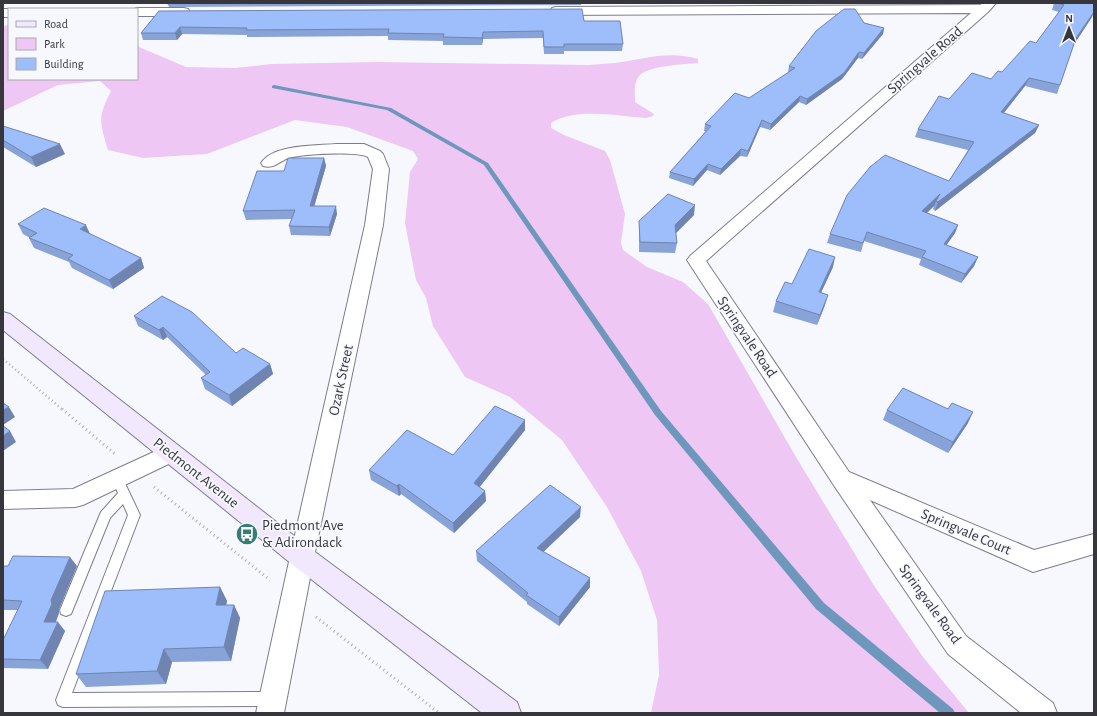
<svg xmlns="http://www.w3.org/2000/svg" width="1097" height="716" font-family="'Alegreya Sans',sans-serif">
  <rect width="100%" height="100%" fill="#f7f8fe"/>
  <path fill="#eec7f5" d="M9,24V79H137V43L139,47L186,67L235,68L271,64L377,62L588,65C597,64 606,64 615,63C643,59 670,50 698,59V63C686,64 648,66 640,75C633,83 635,92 635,102L654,114L653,116L646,118C618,116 575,107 551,123V128L564,135L605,151L610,160L625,214L621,243L623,250L647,267L683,282L708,304L796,457L873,584L923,657L969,713H651L659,675L657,620L641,571L607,507L562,440L510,397L465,377L433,326L426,298L416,280L405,223L410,172L418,159L413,151L347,127L295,120L207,154L143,158L108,150C100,122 97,118 111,91L100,81L58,85L3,111V27Z"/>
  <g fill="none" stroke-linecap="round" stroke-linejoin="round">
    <path fill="#6e97bc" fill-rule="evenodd" d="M274,85L391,108L488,163L661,411L824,603L953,709L955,713H940L816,609L655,415L484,165L387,110L272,88V86Z"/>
    <g stroke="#7d7e8c" stroke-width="2">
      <path id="service" d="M117,473L121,475L140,515L72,693L273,692L278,694L280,699L278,704L273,706L63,707L58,705L56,700L128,515L123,504L110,518L71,614L66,616L61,614L60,610L101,512L118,493L111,478L113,475Z"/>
    </g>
    <g stroke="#7d7e8c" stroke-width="2">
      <g id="minor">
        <path d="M983,3H996L988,12L706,261L849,472L1034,550L1094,534V554L1033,572L870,500L966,636L1053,703L1057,713H1021L948,654L833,484L687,260L690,256L971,13L556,15L552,14L550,11L552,8L556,7L980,5Z"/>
        <path d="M137,8H184L188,9L190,12L188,15L184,16H137V9H134Z"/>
        <rect x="3" y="9" width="6" height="8"/>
        <path d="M336,144H364L380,151L383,154L389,169L383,225L314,557L284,713H256L290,557L365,225L373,169L368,157C356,151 303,154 289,158C279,161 275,169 263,166L261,163C274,144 315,146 336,144Z"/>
        <path d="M171,444L179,447L182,453L179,459L83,505L75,507L3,509V491L73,489Z"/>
      </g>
    </g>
    <g stroke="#7d7e8c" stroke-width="2">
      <path id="secondary" d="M3,312L10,314L311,549L517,702L521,713H482L293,565L3,330Z"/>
    </g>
    <path stroke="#adadb3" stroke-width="2.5" stroke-dasharray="1 3" stroke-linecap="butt" d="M3,359L63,410"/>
    <g stroke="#adadb3" stroke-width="3" stroke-dasharray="1 3.5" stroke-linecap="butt">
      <path d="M62,409L115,454"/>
      <path d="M154,487L270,580"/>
      <path d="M316,617L439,713"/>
    </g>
    <use href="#service" fill="#fff" fill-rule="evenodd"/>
    <use href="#minor" fill="#fff" fill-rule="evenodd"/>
    <use href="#secondary" fill="#f1e8fe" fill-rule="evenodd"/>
  </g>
  <g fill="#88a3d8">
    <path d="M167,3H581V5L169,7Z"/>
    <path d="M1054,3H1094L1092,17L1074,44L1060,85L1057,94L1025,86L1004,113L1039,125L1035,133L935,211L933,209L934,206L927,213L958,225L955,233L946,245L978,257L974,266L961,283L919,265L921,259L864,241L861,252L827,243L830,234L949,181L968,150L915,137L918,129L949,99L991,79L1002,72L1036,43L1059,12L1052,10Z"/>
    <path d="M159,11L584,21L623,44L622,51H564V54H544L543,38L483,39L482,45H443V41L388,40V36L247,37V35L182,34L177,40H143L141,33Z"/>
    <path d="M864,23L884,28L883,34L862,59L858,58L842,79L806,105L799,102L770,130L760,127L747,157L740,156L720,175L707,170L693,186L669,178L670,172L706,131H704L705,124L749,98L788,73V72L789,66Z"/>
    <path d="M3,126L65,154L36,167L3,147Z"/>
    <path d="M324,158L326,166L314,206L337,214L330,236L291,235L289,226L292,219L246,220L243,211L284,171Z"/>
    <path d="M694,215L676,233L677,243L675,253L639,252V221Z"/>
    <path d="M18,224L90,234L141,258L144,268L113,289L72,268L69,262L34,248L29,238H30L23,234Z"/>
    <path d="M833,267L821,293L825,305L817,325L773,312L776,301L792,284Z"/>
    <path d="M134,316L236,353L270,364L273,374L232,406L205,389L201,378L206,375L167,337L163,340L138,326Z"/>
    <path d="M948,409L968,423L948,453L883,420L887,410Z"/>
    <path d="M525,420V430L479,487L485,491L486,501L454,533L401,494L399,496L371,480L369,470L453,455Z"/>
    <path d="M580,517L543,552L590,578V587L559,626L527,604V602L477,561L476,551Z"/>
    <path d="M3,566H77L59,609V613L56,622L65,631L48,669L3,668V640L18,610H3Z"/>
    <path d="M220,587L227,601L226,605H234L240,618L231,661L172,662L166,684L86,687L76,674Z"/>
  </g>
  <g fill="#6f84b0">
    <path d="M1094,12L1092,17L1073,46L1076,38Z"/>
    <path d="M180,27L182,34L177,40L175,33Z"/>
    <path d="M884,28L883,34L862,59L864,53Z"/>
    <path d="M483,32V39L482,45V38Z"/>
    <path d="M859,52L858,58L842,79L806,105L807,99Z"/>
    <path d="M1029,78L1025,86L998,120L1001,112Z"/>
    <path d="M800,96L799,102L770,130L771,124Z"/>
    <path d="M762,120L760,127L747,157L748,151Z"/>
    <path d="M1039,125L1035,133L935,211L938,202Z"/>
    <path d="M60,144L65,154L36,167L31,157Z"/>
    <path d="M741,149L740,156L720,175L721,169Z"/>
    <path d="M324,158L326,166L312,214L310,206Z"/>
    <path d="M708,164L707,170L693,186L694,179Z"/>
    <path d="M940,194L936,201L934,206L919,220L922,211Z"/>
    <path d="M695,205L694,215L674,235L675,225Z"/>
    <path d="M336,206L337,214L330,236L329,227Z"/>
    <path d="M86,225L90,234L80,229Z"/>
    <path d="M958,225L955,233L941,253L944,244Z"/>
    <path d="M835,257L833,267L816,303L819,292Z"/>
    <path d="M978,257L974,266L961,283L965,274Z"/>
    <path d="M141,258L144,268L113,289L109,280Z"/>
    <path d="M828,295L825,305L817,325L820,315Z"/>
    <path d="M163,327L167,337L163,340L159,330Z"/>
    <path d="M270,364L273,374L232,406L229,395Z"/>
    <path d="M9,407L15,417L3,425V410Z"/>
    <path d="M973,412L968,423L948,453L953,442Z"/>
    <path d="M525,420V430L475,493L474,483Z"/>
    <path d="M10,431L16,442L3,451V436Z"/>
    <path d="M399,484L401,494L399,496L397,486Z"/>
    <path d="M485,491L486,501L454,533L453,523Z"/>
    <path d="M581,507L580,517L537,558V548Z"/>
    <path d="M70,557L77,566L59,609V613L52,631L44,622L51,600Z"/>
    <path d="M590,578V587L559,626V617Z"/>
    <path d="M220,587L227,601L223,619L216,605Z"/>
    <path d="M234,605L240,618L231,661L224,647Z"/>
    <path d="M58,622L65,631L48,669L40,660Z"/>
    <path d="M164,649L172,662L166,684L157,671Z"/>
  </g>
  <g fill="#9ebdfb" stroke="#6f84b0">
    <path d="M1058,3H1094V12L1076,38L1060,85L1029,78L1001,112L1039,125L938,202L936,201L940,194L922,211L958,225L944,244L978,257L965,274L922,257L926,251L867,232L863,243L830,234L847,195L870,167L885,155L949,181L974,142L918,129L939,96L949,99L972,73L991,79L998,71L1002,72L1030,41L1036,43L1064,5Z"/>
    <path d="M582,9L584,21H620L623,44H564V47H544L543,31L483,32L482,38L443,37L444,34L388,33L389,29L246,30L247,28L180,27L175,33H141L159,11Z"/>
    <path d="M844,9H855L864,23L884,28L864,53L859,52L844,73L807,99L800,96L771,124L762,120L748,151L741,149L721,169L708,164L694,179L670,172L711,126L705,124L735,93L749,98L795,68L789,66L816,31Z"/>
    <path d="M3,126L60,144L31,157L3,140Z"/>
    <path d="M288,158H324L310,206H336L329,227L289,226L295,210L243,211L257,171H284Z"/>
    <path d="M668,194L695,205L675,225L677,243L640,242L639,221Z"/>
    <path d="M44,208L86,225L80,229L141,258L109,280L68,259L73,255L29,238L37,233L18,224Z"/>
    <path d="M809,249L835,257L819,292L828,295L820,315L776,301L785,282L792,284Z"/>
    <path d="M162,296L192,312L236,353L243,348L270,364L229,395L201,378L210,372L163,327L159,330L134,316Z"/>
    <path d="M903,388L948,409L952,403L973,412L953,442L887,410Z"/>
    <path d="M3,403L9,407L3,410Z"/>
    <path d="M495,406L525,420L474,483L485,491L453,523L399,484L397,486L369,470L407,430L453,455Z"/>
    <path d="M3,426L10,431L3,436Z"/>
    <path d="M550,485L581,507L537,548L590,578L559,617L526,595L528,593L476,551Z"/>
    <path d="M13,556L70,557L51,600L52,604L44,622H58L40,660L3,659V640L22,601L3,600V566H8Z"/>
    <path d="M220,587L216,605H234L224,647L164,649L157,671L76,674L105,591Z"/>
  </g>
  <defs>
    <g id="bus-disc" transform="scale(1.15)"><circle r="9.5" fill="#367d77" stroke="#f7f8fe"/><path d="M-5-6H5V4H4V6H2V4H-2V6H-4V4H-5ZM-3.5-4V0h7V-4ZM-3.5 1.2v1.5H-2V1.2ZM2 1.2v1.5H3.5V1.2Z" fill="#fff"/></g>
  </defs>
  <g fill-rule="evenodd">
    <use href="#bus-disc" x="247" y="534"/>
  </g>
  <g text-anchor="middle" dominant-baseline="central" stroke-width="3.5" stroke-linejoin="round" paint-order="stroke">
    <g font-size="15" fill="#36363c" stroke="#f7f8fe">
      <text transform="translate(925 60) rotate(-41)">Springvale Road</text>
      <text transform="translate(747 337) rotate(56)">Springvale Road</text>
      <text transform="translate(341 380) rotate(-78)">Ozark Street</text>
      <text transform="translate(196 473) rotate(38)">Piedmont Avenue</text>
      <text transform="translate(966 532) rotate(23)">Springvale Court</text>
      <text transform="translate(930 604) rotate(54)">Springvale Road</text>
    </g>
    <g font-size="15" fill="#36363c" stroke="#f7f8fe" text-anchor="start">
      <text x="262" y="525">Piedmont Ave<tspan x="262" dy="17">&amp; Adirondack</tspan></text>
    </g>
  </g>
  <rect width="1097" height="716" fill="none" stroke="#36363c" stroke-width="8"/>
  <rect x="8" y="8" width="130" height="72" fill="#f7f8fe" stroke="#aaaab0"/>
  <rect x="16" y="21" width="20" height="6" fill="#f1e8fe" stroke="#aaaab0"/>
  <text x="44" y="28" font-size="12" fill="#36363c">Road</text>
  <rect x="16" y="38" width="20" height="12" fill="#eec7f5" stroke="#aaaab0"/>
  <text x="44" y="48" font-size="12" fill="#36363c">Park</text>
  <rect x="16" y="58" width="20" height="12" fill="#9ebdfb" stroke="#aaaab0"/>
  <text x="44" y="68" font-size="12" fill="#36363c">Building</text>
  <g transform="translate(1069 28)" stroke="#f7f8fe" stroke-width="3" paint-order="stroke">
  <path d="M0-3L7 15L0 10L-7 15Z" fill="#36363c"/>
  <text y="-6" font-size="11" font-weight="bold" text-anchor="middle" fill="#36363c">N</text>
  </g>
</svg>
